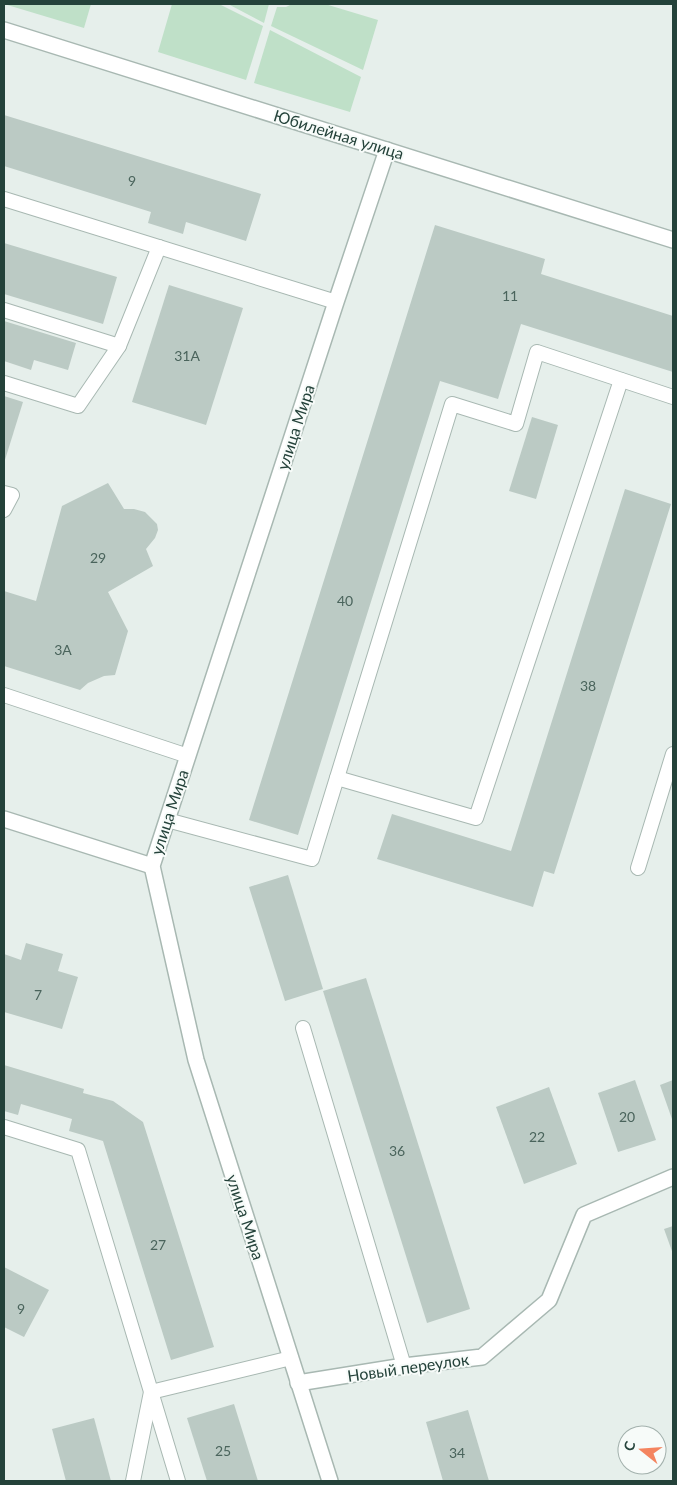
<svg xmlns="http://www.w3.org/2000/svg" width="677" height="1485" font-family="Lato,sans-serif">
  <rect width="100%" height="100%" fill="#e6efeb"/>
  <g fill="#bfe0c8">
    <path d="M4,4H91L84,28Z"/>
    <path d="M172,4H219L263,26L246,80L158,52Z"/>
    <path d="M228,4H269L264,23Z"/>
    <path d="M292,4H325L378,20L363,70L271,26L277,7H286Z"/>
    <path d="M270,30L361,77L350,112L254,83Z"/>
  </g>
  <g fill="#bbcac4">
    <path d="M4,115L261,194L246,241L186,222L183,234L148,223L151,212L4,166Z"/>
    <path d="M435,225L545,259L541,274L673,316V372L521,324L498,399L440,381L298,835L249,820Z"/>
    <path d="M4,243L117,277L103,324L4,294Z"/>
    <path d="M169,285L243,308L206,425L132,402Z"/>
    <path d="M4,321L76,343L68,370L34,360L31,370L4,361Z"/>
    <path d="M4,396L23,402L4,463Z"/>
    <path d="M532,417L558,425L536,499L509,491Z"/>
    <path d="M108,483L124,509H134L145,512L157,524L158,530L155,538L146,549L153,566L108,592L128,631L115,675L104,676L88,683L80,690L4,666V591L36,601L62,506Z"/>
    <path d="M625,489L671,504L554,874L544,871L533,907L377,859L392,814L511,851Z"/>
    <path d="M288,875L323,989L285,1001L249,887Z"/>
    <path d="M26,943L63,954L58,971L78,977L62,1029L4,1012V954L21,960Z"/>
    <path d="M366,978L470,1309L427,1323L323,991Z"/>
    <path d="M4,1065L84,1089L83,1093L113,1101L143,1122L214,1347L171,1360L103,1141L69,1131L72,1119L21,1104L18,1115L4,1111Z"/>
    <path d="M635,1080L656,1140L618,1152L598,1093Z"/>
    <path d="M673,1080V1122L660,1085Z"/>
    <path d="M549,1087L577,1164L524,1184L496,1107Z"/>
    <path d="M673,1226V1254L664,1229Z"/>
    <path d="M4,1267L49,1290L24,1337L4,1327Z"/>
    <path d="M234,1404L258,1481H207L187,1418Z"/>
    <path d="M468,1410L489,1481H443L426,1422Z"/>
    <path d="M94,1418L111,1481H66L52,1429Z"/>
  </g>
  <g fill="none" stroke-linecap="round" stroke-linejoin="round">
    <g stroke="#a8b8b2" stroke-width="16">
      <g id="service">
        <path d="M4,199L336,302"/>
        <path d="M4,310L119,346"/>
        <path d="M4,383L78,406L119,346L159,247"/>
        <path d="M4,493L12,495L4,510"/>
        <path d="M4,695L188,756"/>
        <path d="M337,778L476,818L621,380"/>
        <path d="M167,820L312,859L452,404L516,424L537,352L673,397"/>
        <path d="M638,868L673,754"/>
        <path d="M303,1028L404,1366"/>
        <path d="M4,1127L78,1150L178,1481"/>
        <path d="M133,1481L151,1392L291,1358"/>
      </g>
    </g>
    <g stroke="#a8b8b2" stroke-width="18">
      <g id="minor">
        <path d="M4,30L673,240"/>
        <path d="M4,819L152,866"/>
        <path d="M298,1383L404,1366L482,1357L549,1300L584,1215L673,1177"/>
        <path d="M330,1481L196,1060L152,866L336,302L387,150"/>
      </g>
    </g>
    <use href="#service" stroke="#fff" stroke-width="14"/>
    <use href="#minor" stroke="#fff" stroke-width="15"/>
  </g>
  <g text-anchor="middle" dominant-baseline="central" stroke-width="4" stroke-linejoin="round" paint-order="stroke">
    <g font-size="14" fill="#4a645c">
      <text x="132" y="180">9</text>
      <text x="510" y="295">11</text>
      <text x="187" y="355">31А</text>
      <text x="98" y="557">29</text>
      <text x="345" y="600">40</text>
      <text x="63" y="649">3А</text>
      <text x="588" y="685">38</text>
      <text x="38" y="994">7</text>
      <text x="627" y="1116">20</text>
      <text x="537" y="1136">22</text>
      <text x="397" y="1150">36</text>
      <text x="158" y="1244">27</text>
      <text x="21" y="1308">9</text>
      <text x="223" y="1450">25</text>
      <text x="457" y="1452">34</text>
    </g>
    <g font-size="16" fill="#24423a" stroke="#f7fbf9">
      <text transform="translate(339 134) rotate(17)">Юбилейная улица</text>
      <text transform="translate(295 427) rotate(-72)">улица Мира</text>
      <text transform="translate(169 812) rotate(-72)">улица Мира</text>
      <text transform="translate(246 1217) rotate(72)">улица Мира</text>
      <text transform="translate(408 1367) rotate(-8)">Новый переулок</text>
    </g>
  </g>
  <rect width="677" height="1485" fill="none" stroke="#24423a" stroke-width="10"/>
  <g transform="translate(642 1450) rotate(287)"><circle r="24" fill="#f7fbf9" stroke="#a3b1ad"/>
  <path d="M0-4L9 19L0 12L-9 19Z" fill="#f4845f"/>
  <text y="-8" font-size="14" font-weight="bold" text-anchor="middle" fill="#24423a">С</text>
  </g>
</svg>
